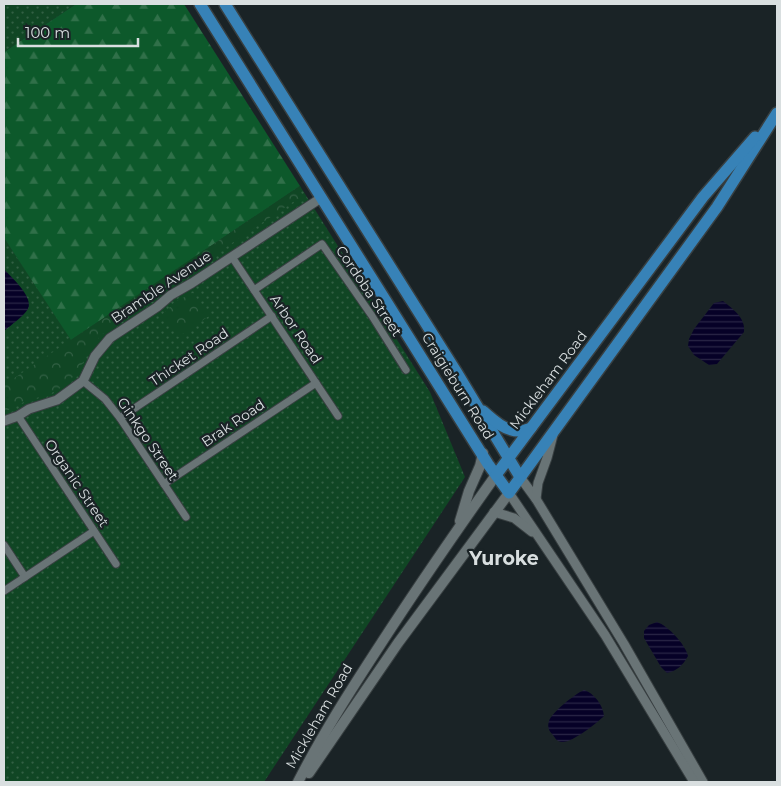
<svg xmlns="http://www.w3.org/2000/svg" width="781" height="786" font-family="Montserrat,sans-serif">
  <defs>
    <pattern id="grass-dots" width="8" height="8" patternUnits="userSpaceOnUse" patternTransform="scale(1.25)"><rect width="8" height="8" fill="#104624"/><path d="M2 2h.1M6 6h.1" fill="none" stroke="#326044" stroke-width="1.8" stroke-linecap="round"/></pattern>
    <pattern id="forest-firs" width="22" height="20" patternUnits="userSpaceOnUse" patternTransform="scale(1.25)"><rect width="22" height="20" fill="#0d592b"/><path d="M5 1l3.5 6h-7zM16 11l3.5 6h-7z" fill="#307049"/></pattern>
    <pattern id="park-crowns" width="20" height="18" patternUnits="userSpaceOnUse" patternTransform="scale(1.25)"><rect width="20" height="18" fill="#104624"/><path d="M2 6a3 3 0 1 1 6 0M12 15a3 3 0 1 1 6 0" fill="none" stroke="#326044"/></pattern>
    <pattern id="water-rules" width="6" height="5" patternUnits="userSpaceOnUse" patternTransform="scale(1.25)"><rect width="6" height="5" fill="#060127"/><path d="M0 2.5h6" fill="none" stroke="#2a2646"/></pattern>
  </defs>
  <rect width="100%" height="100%" fill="#1a2326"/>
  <g fill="url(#grass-dots)">
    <path d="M4,4H76L4,52Z"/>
    <path d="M300,186L430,392L465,477L264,782H4V238L72,339Z"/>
  </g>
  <path fill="url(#forest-firs)" d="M76,4H184L300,186L71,340L4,238V52Z"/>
  <g fill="url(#park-crowns)">
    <path d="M300,186L301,188L299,198L165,288L154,298L101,335L89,350L81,366L75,375L62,387L50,394L26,401L4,412V385Z"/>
    <path d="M193,293L209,316L178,337L163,314L176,301Z"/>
  </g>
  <g fill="url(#water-rules)">
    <path d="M4,269C11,277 34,297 28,309C22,318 12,324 4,331Z"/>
    <path d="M723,301C733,309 746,318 744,332L717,364L709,365L694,355L688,346L689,339L694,329L714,303Z"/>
    <path d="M657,622C668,626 685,644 688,656C683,665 677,671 667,673L661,667L644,638V631L649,625Z"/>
    <path d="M584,690C594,693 603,705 604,716C597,723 572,743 562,742C557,742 555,738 553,735C549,731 547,727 549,721C552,712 575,694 584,690Z"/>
  </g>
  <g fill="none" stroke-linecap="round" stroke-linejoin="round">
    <g stroke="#383f41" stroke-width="9">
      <g id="minor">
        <path d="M232,257L338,416"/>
        <path d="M254,290L322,244L372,316L406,370"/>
        <path d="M83,381L105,399L120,418L186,517"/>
        <path d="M18,416L116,564"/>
        <path d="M120,418L272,316"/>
        <path d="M164,484L316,383"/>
        <path d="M4,545L25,577"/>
        <path d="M4,591L94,531"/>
      </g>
    </g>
    <g stroke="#383f41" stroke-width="11">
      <g id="tertiary">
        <path d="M4,421L18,416L29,409L57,400L83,381L95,356L110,338L157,307L171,295L192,283L321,198"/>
        <path d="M520,477L536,499L624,644L703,782"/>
        <path d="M509,493L605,635L694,782"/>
        <path d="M536,499L538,483L547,458L553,435"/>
        <path d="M494,512L514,518L532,532"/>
      </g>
    </g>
    <g stroke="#383f41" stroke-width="12">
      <g id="secondary">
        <path d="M460,521L469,491L480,466L483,453"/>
        <path d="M309,773L398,643L509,493"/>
        <path d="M298,782C323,733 352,688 382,642C419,585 457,530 496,475"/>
      </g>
    </g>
    <g stroke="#383f41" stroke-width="14">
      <g id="primary">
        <path d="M200,4L488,464L509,493L717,207L777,113"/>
        <path d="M225,4L457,373L520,477"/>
        <path d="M483,411C493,420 505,431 519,431C523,432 527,429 531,428"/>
        <path d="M496,475L703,197L755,137"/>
      </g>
    </g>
    <use href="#minor" stroke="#697476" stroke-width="7"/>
    <use href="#tertiary" stroke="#697476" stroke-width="9"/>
    <use href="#secondary" stroke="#697476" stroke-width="10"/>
    <use href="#primary" stroke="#3782b7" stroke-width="11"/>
  </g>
  <g text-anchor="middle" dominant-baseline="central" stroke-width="4.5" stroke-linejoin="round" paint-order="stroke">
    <g font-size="14" fill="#d9dfe0" stroke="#1a2326">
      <text transform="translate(161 287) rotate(-34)">Bramble Avenue</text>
      <text transform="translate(369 291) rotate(56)">Cordoba Street</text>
      <text transform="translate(296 329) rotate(56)">Arbor Road</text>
      <text transform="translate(189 357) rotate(-34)">Thicket Road</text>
      <text transform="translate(548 380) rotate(-53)">Mickleham Road</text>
      <text transform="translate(458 386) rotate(58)">Craigieburn Road</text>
      <text transform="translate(233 423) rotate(-34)">Brak Road</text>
      <text transform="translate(148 439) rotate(56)">Ginkgo Street</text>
      <text transform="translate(77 483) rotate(56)">Organic Street</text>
      <text transform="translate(319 716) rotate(-60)">Mickleham Road</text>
    </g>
    <g font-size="19" font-weight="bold" fill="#d9dfe0" stroke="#1a2326">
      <text x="504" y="558">Yuroke</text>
    </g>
  </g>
  <rect width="781" height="786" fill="none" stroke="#d9dfe0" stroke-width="10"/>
  <path d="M18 38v8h120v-8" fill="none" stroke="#d9dfe0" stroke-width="2.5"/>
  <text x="25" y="38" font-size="15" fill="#d9dfe0" stroke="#1a2326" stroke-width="4" paint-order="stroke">100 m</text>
</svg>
